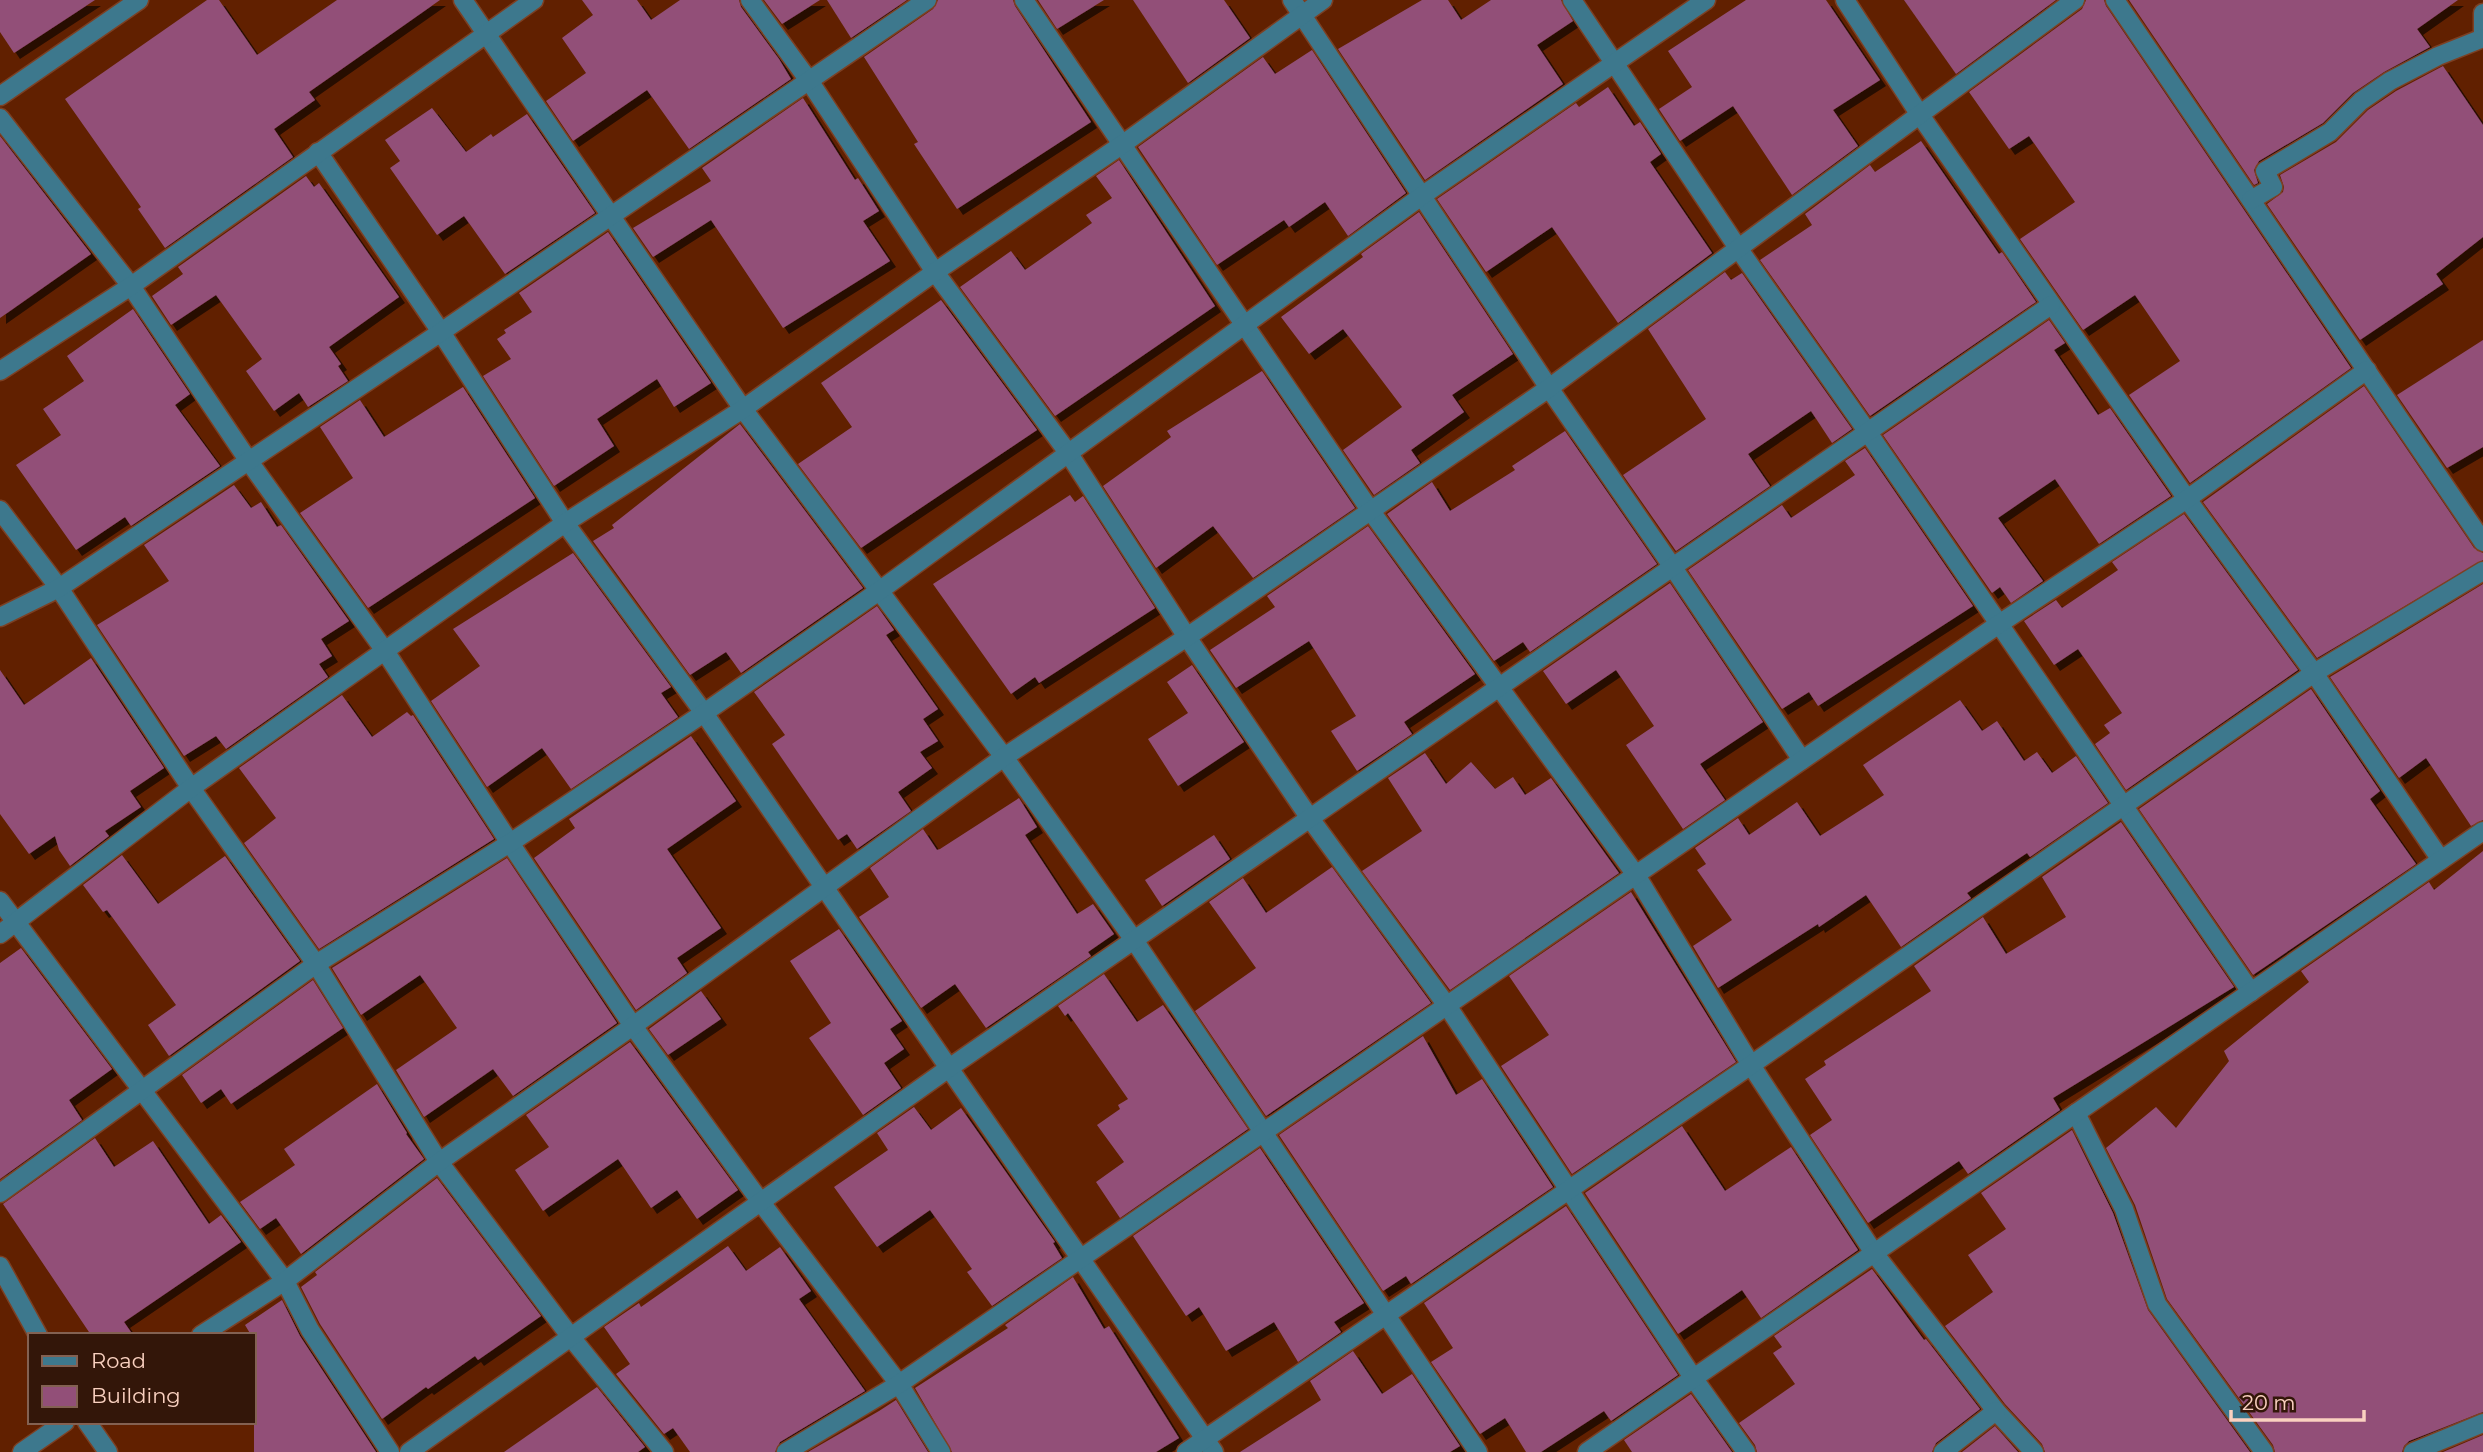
<svg xmlns="http://www.w3.org/2000/svg" width="2483" height="1452" font-family="Montserrat,sans-serif">
  <defs>
    <filter id="shadow"><feDropShadow dx="6" dy="6" stdDeviation="0" flood-color="#0009"/></filter>
  </defs>
  <rect width="100%" height="100%" fill="#612000"/>
  <g fill="#924f78" filter="url(#shadow)">
    <path d="M0,0H95L14,53L0,32Z"/>
    <path d="M207,0H219L257,55L337,0H440L309,92L315,100L274,129L293,157L165,248L138,209L141,207L65,99Z"/>
    <path d="M582,0H637L651,20L680,0H739L741,7L779,59L791,79L689,149L647,90L573,141L546,101L586,73L562,38L593,15Z"/>
    <path d="M764,0H820L782,24Z"/>
    <path d="M827,0H907L851,38Z"/>
    <path d="M938,0H1013L1015,6L1091,122L957,209L914,144L918,142L864,57L933,9Z"/>
    <path d="M1038,0H1104L1057,29Z"/>
    <path d="M1133,0H1224L1250,38L1188,83Z"/>
    <path d="M1422,0H1448L1461,20L1491,0H1561L1573,21L1537,45L1563,84L1425,180L1338,49Z"/>
    <path d="M1746,0H1826L1880,80L1833,110L1858,146L1792,195L1733,106L1680,141L1659,109L1692,87L1668,51Z"/>
    <path d="M1904,0H2056L1956,74Z"/>
    <path d="M2086,0H2104L2106,6L2351,368L2190,483L2129,395L2180,361L2135,295L2083,330L2020,239L2075,202L2029,136L2009,149L1969,92L2082,9Z"/>
    <path d="M2129,0H2458L2417,29L2430,47L2384,72L2353,93L2323,123L2259,161L2254,170L2258,183L2254,185Z"/>
    <path d="M1312,50L1406,193L1348,236L1325,202L1289,227L1284,220L1217,265L1138,147L1263,57L1275,74Z"/>
    <path d="M2443,66L2483,125V237L2436,274L2443,284L2360,340L2267,204L2283,192L2284,187L2280,175L2336,142L2368,110L2396,91Z"/>
    <path d="M1608,87L1634,126L1640,122L1661,154L1650,162L1712,253L1618,323L1552,227L1486,272L1437,199L1576,103L1579,107Z"/>
    <path d="M803,98L855,180L858,178L879,211L863,221L890,261L783,328L711,220L653,257L633,228L711,181L702,168Z"/>
    <path d="M432,108L466,152L491,134L493,137L527,114L595,213L505,274L464,216L437,235L390,168L400,161L385,140Z"/>
    <path d="M0,136L91,254L0,318Z"/>
    <path d="M1921,141L1999,254L2002,252L2036,302L1870,416L1760,260L1812,225L1805,214L1870,165L1875,172Z"/>
    <path d="M1119,160L1215,306L1055,416L960,287L1011,251L1025,270L1092,223L1086,215L1112,198L1096,176Z"/>
    <path d="M306,176L314,187L319,183L399,297L329,347L341,364L338,366L348,381L308,407L299,393L274,411L246,371L262,359L216,295L171,325L152,296L183,274L178,267Z"/>
    <path d="M1419,212L1513,354L1452,395L1464,412L1411,450L1420,463L1374,495L1343,450L1402,407L1343,329L1309,354L1281,317L1363,257L1361,254Z"/>
    <path d="M608,232L711,383L674,407L657,379L597,419L614,446L554,486L483,376L511,359L497,339L506,333L504,330L532,312L519,293Z"/>
    <path d="M1725,272L1731,280L1742,273L1852,429L1832,443L1811,411L1748,454L1770,486L1676,551L1623,475L1706,419L1648,329Z"/>
    <path d="M941,300L1037,430L861,548L798,464L852,427L821,383Z"/>
    <path d="M133,309L190,394L175,405L220,466L131,526L125,517L76,550L16,465L61,435L43,409L84,381L67,356Z"/>
    <path d="M2049,320L2065,343L2054,350L2098,415L2110,408L2171,496L2099,544L2055,479L1998,518L2043,581L2011,603L2000,587L1992,593L1883,435Z"/>
    <path d="M2483,340V447L2447,468L2397,395Z"/>
    <path d="M1262,371L1355,508L1253,578L1213,526L1156,568L1103,486L1171,437L1167,431Z"/>
    <path d="M2364,386L2474,548L2483,553V560L2317,658L2203,502Z"/>
    <path d="M463,387L535,498L368,608L300,513L353,478L320,427L360,400L384,437Z"/>
    <path d="M740,424L863,588L741,673L726,652L690,675L593,541L614,528L612,525Z"/>
    <path d="M1565,431L1657,564L1530,652L1523,642L1494,661L1387,514L1432,482L1450,511L1515,470L1512,466Z"/>
    <path d="M1865,448L1973,606L1818,706L1809,692L1782,709L1688,570L1782,505L1791,518L1855,475L1845,461Z"/>
    <path d="M234,485L251,508L261,502L277,527L281,525L349,621L321,639L332,656L319,664L328,677L226,749L216,736L184,756L97,625L169,581L144,545Z"/>
    <path d="M1070,495L1075,502L1083,496L1155,608L1039,683L1035,677L1011,694L933,584Z"/>
    <path d="M2184,514L2298,670L2126,790L2095,744L2110,733L2104,725L2122,713L2078,649L2054,665L2024,621L2056,600L2062,608L2118,570L2112,562Z"/>
    <path d="M1368,526L1475,674L1404,722L1412,734L1357,771L1331,731L1356,716L1309,641L1236,688L1210,650L1275,607L1267,596Z"/>
    <path d="M573,553L671,687L661,693L678,717L571,789L542,748L487,787L431,701L480,666L453,629Z"/>
    <path d="M1670,583L1763,722L1700,764L1725,800L1683,829L1626,745L1654,726L1616,670L1566,704L1543,671Z"/>
    <path d="M2483,584V820L2471,826L2426,758L2399,778L2330,677Z"/>
    <path d="M877,606L894,630L886,635L938,709L923,719L938,741L920,752L932,768L898,792L911,811L857,849L847,834L838,840L772,744L785,735L754,692Z"/>
    <path d="M91,658L164,768L130,791L141,807L105,831L109,836L70,866L59,850L55,836L29,854L0,814V670L24,705Z"/>
    <path d="M1192,665L1244,742L1178,786L1148,739L1188,713L1167,682Z"/>
    <path d="M2311,689L2380,791L2370,799L2416,864L2253,975L2139,809Z"/>
    <path d="M342,695L372,737L407,712L411,716L413,715L494,839L319,949L244,843L276,818L239,768Z"/>
    <path d="M1960,700L1982,731L1997,721L2024,761L2037,752L2052,773L2076,756L2108,803L2030,857L2027,853L1967,893L1971,898L1901,947L1866,895L1819,927L1818,924L1718,988L1693,946L1732,920L1697,870L1706,864L1695,848L1738,818L1749,835L1797,802L1820,836L1884,795L1863,765Z"/>
    <path d="M691,736L736,801L667,849L721,928L677,958L687,973L636,1010L534,858L575,828L569,819Z"/>
    <path d="M1425,753L1446,784L1471,762L1495,789L1513,777L1525,795L1551,778L1619,873L1450,990L1362,871L1422,831L1388,778Z"/>
    <path d="M1019,798L1037,827L1025,835L1077,914L1093,904L1114,934L1088,952L1091,956L986,1028L955,984L921,1008L859,917L889,897L870,868L923,829L937,850L940,849Z"/>
    <path d="M2121,822L2234,987L2053,1098L2060,1110L1968,1174L1959,1161L1868,1223L1810,1135L1832,1120L1805,1079L1826,1065L1824,1061L1931,991L1914,966L1983,917L2006,954L2066,917L2042,877Z"/>
    <path d="M1214,835L1230,859L1162,906L1145,880Z"/>
    <path d="M2483,851V1412L2409,1441L2404,1446L2402,1452H2275L2273,1445L2167,1299L2135,1205L2106,1148L2156,1107L2176,1128L2229,1061L2224,1051L2309,982L2301,971L2429,882L2434,890Z"/>
    <path d="M122,855L158,904L225,856L300,961L169,1056L148,1025L176,1005L107,910L103,912L83,885Z"/>
    <path d="M507,858L617,1023L513,1096L493,1069L424,1117L396,1070L457,1028L420,975L361,1015L332,968Z"/>
    <path d="M1332,867L1431,1003L1266,1116L1195,1011L1256,968L1209,902L1243,878L1266,913Z"/>
    <path d="M1631,892L1736,1062L1572,1174L1501,1066L1549,1035L1509,976Z"/>
    <path d="M839,929L902,1021L890,1029L904,1049L884,1063L901,1088L863,1115L809,1038L831,1023L790,961Z"/>
    <path d="M21,948L112,1069L69,1100L82,1120L0,1179V963Z"/>
    <path d="M1104,974L1137,1022L1163,1005L1248,1129L1120,1218L1096,1182L1124,1162L1097,1125L1120,1109L1118,1105L1128,1099L1068,1013L1065,1016L1058,1006Z"/>
    <path d="M313,980L343,1028L231,1104L221,1089L201,1103L182,1075Z"/>
    <path d="M701,991L721,1019L668,1055L649,1029Z"/>
    <path d="M1423,1036L1456,1095L1482,1079L1553,1187L1411,1284L1406,1276L1383,1291L1279,1135Z"/>
    <path d="M630,1042L738,1190L697,1219L677,1190L651,1208L618,1159L543,1211L515,1170L549,1147L526,1115Z"/>
    <path d="M377,1084L407,1133L406,1134L424,1159L301,1254L276,1218L260,1229L240,1202L295,1165L284,1149Z"/>
    <path d="M914,1107L931,1130L961,1108L1055,1242L1053,1243L1062,1258L992,1306L967,1272L972,1269L930,1210L877,1247L834,1187L888,1150L877,1133Z"/>
    <path d="M1682,1126L1725,1191L1791,1147L1858,1250L1761,1318L1742,1290L1678,1334L1585,1193Z"/>
    <path d="M2072,1130L2113,1213L2148,1310L2250,1452H2045L2042,1444L2005,1404L1945,1326L1993,1292L1968,1255L2006,1229L1981,1193Z"/>
    <path d="M95,1138L114,1167L153,1141L209,1224L221,1215L241,1242L124,1322L133,1335H91L3,1204Z"/>
    <path d="M1260,1148L1364,1303L1334,1322L1341,1332L1298,1362L1274,1322L1226,1351L1199,1307L1186,1316L1133,1236Z"/>
    <path d="M437,1178L541,1316L478,1360L475,1356L428,1389L426,1387L382,1419L320,1324L301,1287L317,1275L315,1272Z"/>
    <path d="M1566,1206L1678,1375L1611,1421L1604,1411L1541,1452H1526L1505,1418L1480,1434L1431,1362L1453,1348L1424,1303Z"/>
    <path d="M728,1246L746,1271L780,1247L811,1291L799,1299L865,1391L780,1442L775,1452H690L673,1428L664,1434L616,1374L630,1364L604,1327L639,1303L641,1307Z"/>
    <path d="M1872,1269L1924,1340L1926,1339L1980,1409L1936,1443L1932,1452H1757L1755,1445L1739,1423L1795,1384L1773,1353L1782,1347L1774,1336Z"/>
    <path d="M1073,1277L1104,1329L1109,1326L1179,1438L1156,1452H952L915,1388L1008,1328L1005,1325Z"/>
    <path d="M282,1300L300,1336L376,1452H254V1335H251L245,1325Z"/>
    <path d="M1353,1351L1382,1394L1412,1374L1460,1446L1450,1452H1240L1321,1400L1310,1381Z"/>
    <path d="M597,1387L645,1447L638,1452H504Z"/>
    <path d="M1691,1394L1732,1452H1632L1624,1440Z"/>
    <path d="M896,1400L928,1452H808L879,1411Z"/>
    <path d="M1995,1426L2018,1452H1962Z"/>
    <path d="M2483,1435V1452H2443Z"/>
  </g>
  <g fill="none" stroke-linecap="round" stroke-linejoin="round">
    <g stroke="#7d4023" stroke-width="21">
      <g id="minor">
        <path d="M463,0L743,409L1004,757L1134,940L1478,1452"/>
        <path d="M750,0L810,82L935,272L1069,454L1187,637L1309,817L1448,1007L1694,1379L1746,1452"/>
        <path d="M1024,0L1370,510L1636,875L1751,1065L1874,1253L1996,1411L2034,1452"/>
        <path d="M1292,0L1549,388L1672,566L1802,760"/>
        <path d="M1572,0L1738,248L1867,431L2251,992"/>
        <path d="M1845,0L1920,115L2187,499L2314,673L2441,860"/>
        <path d="M2115,0L2483,542"/>
        <path d="M2483,13V35"/>
        <path d="M0,96L139,0"/>
        <path d="M0,118L131,286L248,460L385,651L510,843L633,1026L760,1201L899,1384L941,1452"/>
        <path d="M318,152L441,332L565,523L704,713L1214,1452"/>
        <path d="M2251,200L2273,187L2265,171L2330,132L2361,101L2390,81L2438,56L2483,38"/>
        <path d="M0,371L131,286L534,0"/>
        <path d="M0,510L59,588L191,788L316,964L439,1162L570,1336L664,1452"/>
        <path d="M0,617L59,588L441,332L927,0"/>
        <path d="M0,901L285,1281L310,1330L390,1452"/>
        <path d="M0,934L191,788L565,523L743,409L935,272L1123,144L1323,0"/>
        <path d="M2076,1113L2124,1209L2157,1304L2264,1452"/>
        <path d="M0,1193L316,964L510,843L704,713L879,591L1423,195L1706,0"/>
        <path d="M0,1266L38,1335"/>
        <path d="M201,1335L285,1281L439,1162L633,1026L1004,757L1187,637L1549,388L2075,0"/>
        <path d="M87,1422L108,1452"/>
        <path d="M22,1452L65,1422"/>
        <path d="M409,1452L949,1068L2051,305"/>
        <path d="M786,1452L899,1384L1999,624L2187,499L2367,370"/>
        <path d="M1186,1452L1751,1065L2314,673L2483,571"/>
        <path d="M1587,1452L2483,831"/>
        <path d="M1943,1452L1996,1411"/>
        <path d="M2413,1452L2483,1423"/>
      </g>
    </g>
    <use href="#minor" stroke="#3d788d" stroke-width="18"/>
  </g>
  <rect x="28" y="1333" width="228" height="91" fill="#331609" stroke="#836152" stroke-width="2"/>
  <rect x="42" y="1356" width="35" height="10" fill="#3d788d" stroke="#836152" stroke-width="2"/>
  <text x="91" y="1368" font-size="21" fill="#fad1c0">Road</text>
  <rect x="42" y="1386" width="35" height="21" fill="#924f78" stroke="#836152" stroke-width="2"/>
  <text x="91" y="1403" font-size="21" fill="#fad1c0">Building</text>
  <path d="M2231 1410v10h133v-10" fill="none" stroke="#fad1c0" stroke-width="3.5"/>
  <text x="2242" y="1410" font-size="21" fill="#fad1c0" stroke="#331609" stroke-width="5" paint-order="stroke">20 m</text>
</svg>
